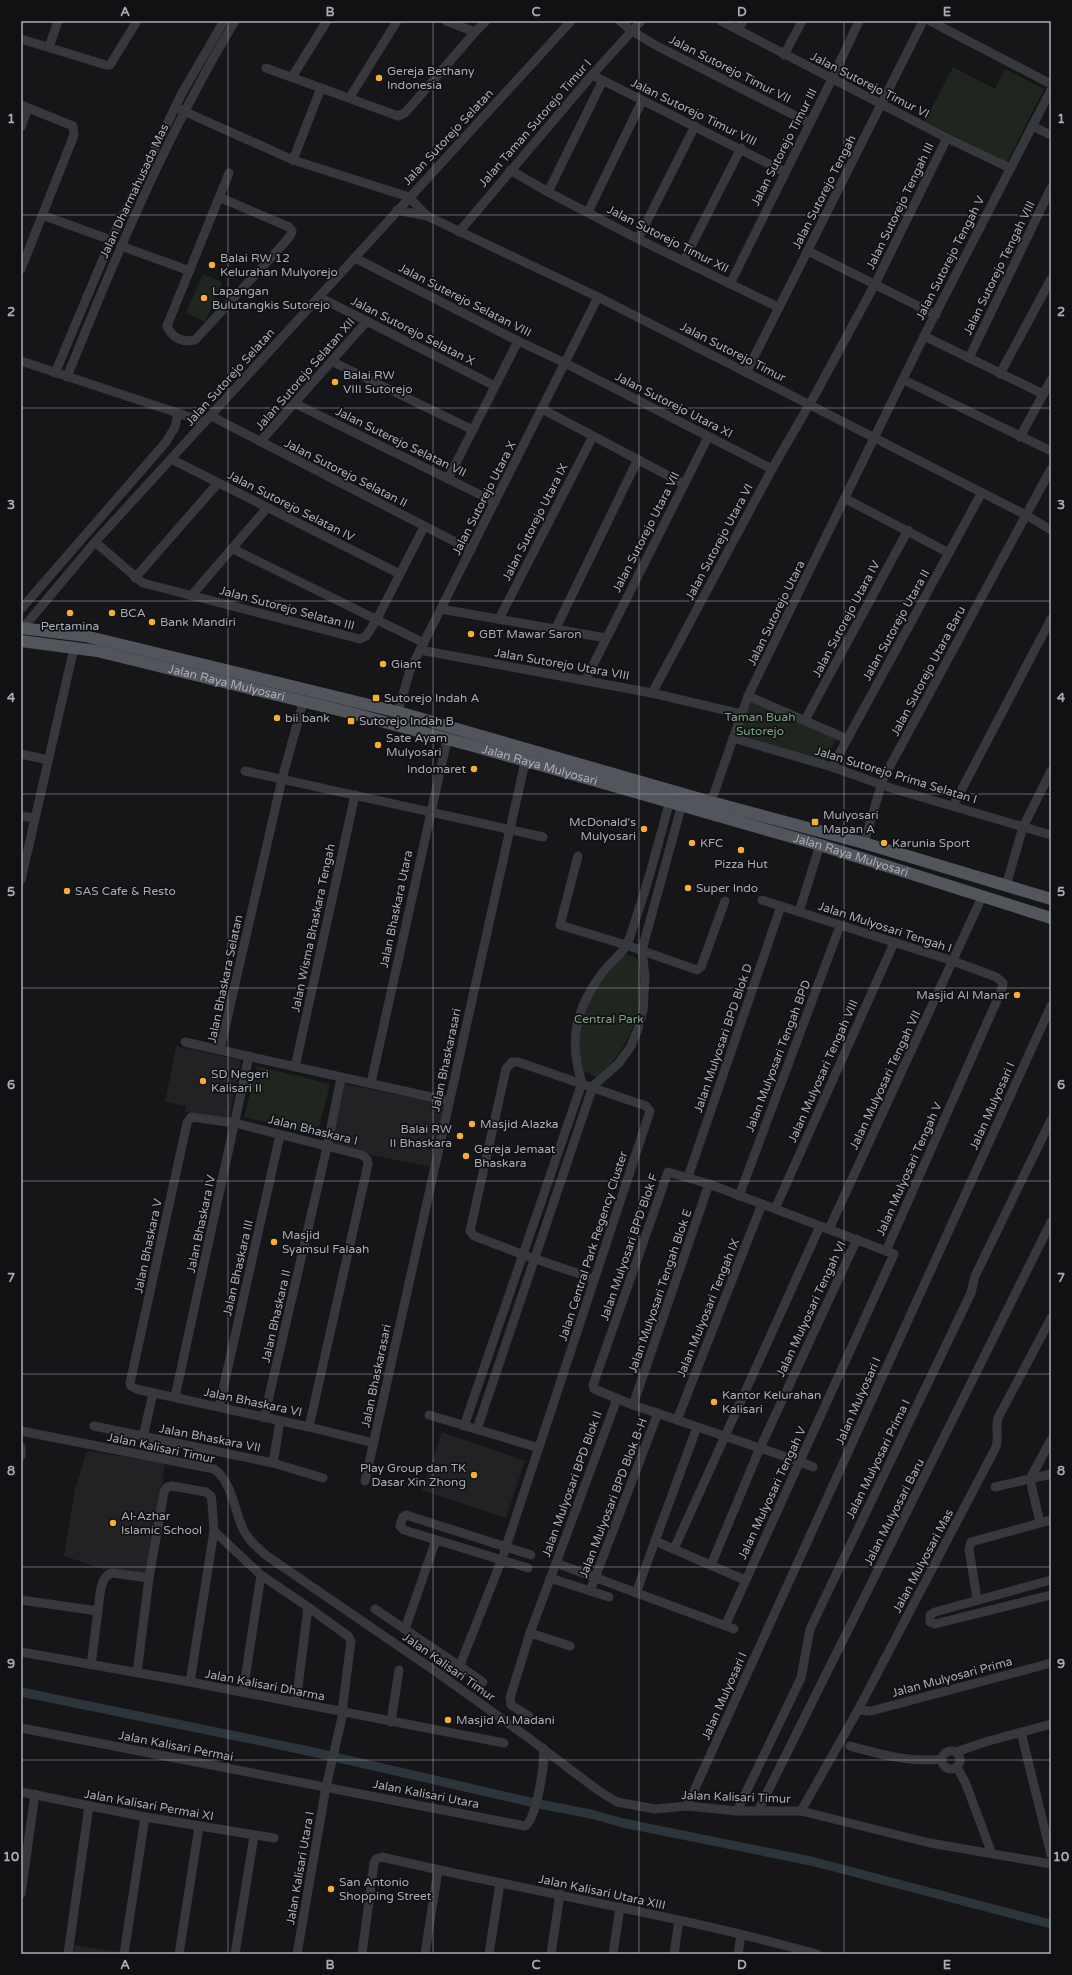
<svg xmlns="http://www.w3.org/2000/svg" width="1072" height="1975" font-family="'Varela Round',sans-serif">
  <rect width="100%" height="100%" fill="#161618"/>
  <g fill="#222225">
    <path d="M176,1046L241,1060L229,1119L185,1112L186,1106L165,1102Z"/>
    <path d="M344,1084L444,1104L431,1167L331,1147Z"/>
    <path d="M442,1432L525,1461L506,1518L422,1490Z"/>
    <path d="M87,1451L165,1463L149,1577L103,1569L64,1556L75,1489Z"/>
  </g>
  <g fill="#1e261f">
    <path d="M953,67L995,89L1005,69L1044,89L1007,162L925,121Z"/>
    <path d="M203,274L222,282L205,322L186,313Z"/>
    <path d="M749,699L836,739L825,762L737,735Z"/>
    <path d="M625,954L637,958C649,1002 631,1050 596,1077L583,1071C571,1020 592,990 625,954Z"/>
    <path d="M257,1066L330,1084L317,1135L244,1117Z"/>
    <path d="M75,1945L132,1954H73Z"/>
  </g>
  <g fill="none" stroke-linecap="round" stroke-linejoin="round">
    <path stroke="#2c353c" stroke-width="9" d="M21,1692L304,1750L539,1804L591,1814L623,1823L811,1861L1051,1924"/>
    <g stroke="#37383d" stroke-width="9">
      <path d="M446,21L475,32"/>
      <path d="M620,21L632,31L657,46L810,123"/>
      <path d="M721,21L947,138L1010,168"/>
      <path d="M930,21L1051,84"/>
      <path d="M738,30L743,21"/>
      <path d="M21,39L106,65H110L137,21"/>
      <path d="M49,47L58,21"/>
      <path d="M784,55L802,21"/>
      <path d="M266,68L398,116L405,113L475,32L486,21"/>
      <path d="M592,75L785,172"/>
      <path d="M292,77L327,21"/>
      <path d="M350,97L397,21"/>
      <path d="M21,105L73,126L74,135L21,269"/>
      <path d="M179,109L293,160L409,197"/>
      <path d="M1032,126L1051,135"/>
      <path d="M21,127L28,108"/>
      <path d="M293,160L321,88"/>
      <path d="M510,170L548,192L638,239L778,307"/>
      <path d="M548,192L603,80"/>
      <path d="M409,197L427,216"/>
      <path d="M221,198L289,227L292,231L290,236L278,250L195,340C183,343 172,338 167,326L229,173"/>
      <path d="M397,210L427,216L598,297L1026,515L1051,530"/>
      <path d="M588,212L642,101"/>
      <path d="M42,215L111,240"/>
      <path d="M459,232L592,75L641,21"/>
      <path d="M638,239L695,126"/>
      <path d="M121,246L190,271"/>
      <path d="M808,251L936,315"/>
      <path d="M355,258L518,341L565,363L772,469"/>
      <path d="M684,260L741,148"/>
      <path d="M730,284L832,79L859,21"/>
      <path d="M319,297L495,386"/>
      <path d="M924,336L1043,394"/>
      <path d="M969,358L1051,188"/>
      <path d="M21,361L205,422"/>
      <path d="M333,362L473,430"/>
      <path d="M55,373L111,240L182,93L224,21"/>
      <path d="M746,373L923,21"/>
      <path d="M1000,374L1051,279"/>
      <path d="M67,377C116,255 167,134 235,21"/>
      <path d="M904,380L1051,451"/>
      <path d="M296,404L495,502"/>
      <path d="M542,409L684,484"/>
      <path d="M211,416L471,550"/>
      <path d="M1020,437L1051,380"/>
      <path d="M260,442L367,321"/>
      <path d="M171,459L400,574"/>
      <path d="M448,479L518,341"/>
      <path d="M846,499L949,553"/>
      <path d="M95,542L143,583L360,639L366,636L377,619L424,527"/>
      <path d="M233,549L424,643"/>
      <path d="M135,578L218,483"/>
      <path d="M191,596L267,508"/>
      <path d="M21,609L166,442L175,427L178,413"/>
      <path d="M441,609L606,638"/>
      <path d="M499,619L593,436"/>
      <path d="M23,628L95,542L571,21"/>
      <path d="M555,630L638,459"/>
      <path d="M420,650L652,693L741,714"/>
      <path d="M585,681L708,437"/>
      <path d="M652,693L772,469L816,393L875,284L947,138"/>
      <path d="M748,696L847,739"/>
      <path d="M303,703L282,779L220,1050L449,1101"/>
      <path d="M398,712L410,670L420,650L598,297"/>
      <path d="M805,720L908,530"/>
      <path d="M733,738L832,767L894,789L1051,835"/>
      <path d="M21,754L48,760"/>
      <path d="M832,767L981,494"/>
      <path d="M245,771L543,837"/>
      <path d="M711,802L748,696L924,336L1051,90"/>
      <path d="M953,806L1051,619"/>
      <path d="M21,816L35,818"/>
      <path d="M864,843L883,779L1051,469"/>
      <path d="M578,856L560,925L626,945L697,970L701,967L725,901"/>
      <path d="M21,880L74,648"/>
      <path d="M1006,886L1023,827L1051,771"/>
      <path d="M762,900L953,961L996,977L1003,983L1002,989L886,1251"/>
      <path d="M799,912L820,845"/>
      <path d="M185,1042L220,1050"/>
      <path d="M295,1067L355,795"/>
      <path d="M371,1083L447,740"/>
      <path d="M688,1177L781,906"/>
      <path d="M739,1196L840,926"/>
      <path d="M775,1209L894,943"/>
      <path d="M829,1229L982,897"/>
      <path d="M175,1397L249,1056"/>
      <path d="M633,1405L709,1184"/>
      <path d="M219,1407L280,1135"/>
      <path d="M429,1415L539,1448"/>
      <path d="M264,1418L327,1147L341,1078"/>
      <path d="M677,1420L762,1204"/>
      <path d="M94,1426L273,1463L323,1478"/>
      <path d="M464,1426L582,1083C568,1039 576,1008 603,972C610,963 622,954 627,944C631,935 634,925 637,915C650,878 659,839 670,801"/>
      <path d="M309,1427L368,1164L367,1159L362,1155L235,1123L191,1117L187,1123L130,1383L131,1386L136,1389L309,1427L374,1443"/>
      <path d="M477,1429L593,1086L619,1063L631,1046L638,1029L643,1011L645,977L642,950L682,804"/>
      <path d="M21,1431L214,1469C233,1482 234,1512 244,1531C249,1541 258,1548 267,1556L435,1671L526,1736L599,1791L617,1802L655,1809L687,1806L737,1811H801L930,1843L1051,1864"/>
      <path d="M143,1437L153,1393"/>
      <path d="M21,1447V1456"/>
      <path d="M273,1463L280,1421"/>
      <path d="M365,1481L525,762"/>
      <path d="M995,1487L1051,1474"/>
      <path d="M1040,1523L1030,1479L1051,1440"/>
      <path d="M214,1531L261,1575L243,1692"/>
      <path d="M655,1541L745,1580"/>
      <path d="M674,1549L820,1226"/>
      <path d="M556,1563L734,1629"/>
      <path d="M711,1565L760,1448L857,1239"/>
      <path d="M528,1568L404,1530L400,1526L403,1517L406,1515L531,1555"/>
      <path d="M261,1575L308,1607L296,1703"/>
      <path d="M550,1578L609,1597"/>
      <path d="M1051,1580L935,1612L930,1615V1622L935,1624L1051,1595"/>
      <path d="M590,1591L658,1413"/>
      <path d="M636,1593L697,1427"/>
      <path d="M977,1599L969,1549L971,1542L1051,1520"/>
      <path d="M21,1600L98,1611L91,1665"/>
      <path d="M308,1607L348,1636L351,1641L342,1712"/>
      <path d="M375,1609L483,1682"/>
      <path d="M98,1611C100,1599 99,1576 112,1573L149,1578"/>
      <path d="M725,1626L894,1254L709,1184L668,1172L593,1385L594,1389L633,1405L801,1462L813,1467"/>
      <path d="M405,1629L436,1540"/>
      <path d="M530,1633L570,1646"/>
      <path d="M21,1652L190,1682L504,1743"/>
      <path d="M460,1665L502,1559L650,1111L646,1106L518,1062H512L506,1069L470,1231L474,1236L524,1255L594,1279"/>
      <path d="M137,1673L149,1578L164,1492L167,1487L172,1486L206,1492L211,1496L212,1503L214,1531L190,1682"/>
      <path d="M858,1710L871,1711L1051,1663"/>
      <path d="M529,1716L511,1705L510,1698L530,1633L617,1399"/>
      <path d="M391,1722L399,1670"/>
      <path d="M21,1728L525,1826C536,1821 546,1761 543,1748"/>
      <path d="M1021,1732L1051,1855"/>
      <path d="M850,1746C879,1754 911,1763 942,1759"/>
      <circle cx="951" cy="1760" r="9"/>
      <path d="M956,1752L985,1742L1051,1724"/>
      <path d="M957,1767L966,1784L992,1854"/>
      <path d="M21,1792L145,1817L274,1838"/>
      <path d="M687,1806L1051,1006"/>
      <path d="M737,1811L801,1678L810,1629L971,1293L975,1276L1051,1120"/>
      <path d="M758,1811L1051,1222"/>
      <path d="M801,1811L858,1710L995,1449C1000,1439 995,1429 998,1418L1051,1318"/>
      <path d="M21,1894L35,1794"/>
      <path d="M68,1954L89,1806"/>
      <path d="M124,1954L145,1817"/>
      <path d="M179,1954L199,1827"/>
      <path d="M235,1954L254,1836"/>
      <path d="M297,1954L326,1787L343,1713"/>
      <path d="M362,1954L374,1863L376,1859L382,1857C526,1891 673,1914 817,1954"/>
      <path d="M425,1954L438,1870"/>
      <path d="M489,1954L500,1883"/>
      <path d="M551,1954L560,1894"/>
      <path d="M613,1954L620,1907"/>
      <path d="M674,1954L679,1920"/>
      <path d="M738,1954L741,1935"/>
    </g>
    <g stroke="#53555c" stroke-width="12">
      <path d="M21,628L85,636L398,712L711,802L864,843L1051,899"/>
      <path id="s1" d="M21,641L97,651L351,713L477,747L820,845L1051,918"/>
    </g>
  </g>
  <path fill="none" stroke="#a8adb8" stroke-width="1" stroke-opacity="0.55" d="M228,21V1954M433,21V1954M639,21V1954M844,21V1954M21,215H1051M21,408H1051M21,601H1051M21,794H1051M21,988H1051M21,1181H1051M21,1374H1051M21,1567H1051M21,1760H1051"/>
  <g fill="#f2b134" stroke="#111113" stroke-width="1.5">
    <circle cx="379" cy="78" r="4"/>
    <circle cx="212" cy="265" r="4"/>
    <circle cx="204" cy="298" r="4"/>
    <circle cx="335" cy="382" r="4"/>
    <circle cx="70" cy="613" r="4"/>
    <circle cx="112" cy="613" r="4"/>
    <circle cx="152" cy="622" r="4"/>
    <circle cx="471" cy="634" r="4"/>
    <circle cx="383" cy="664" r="4"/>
    <rect x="372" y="694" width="8" height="8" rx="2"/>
    <circle cx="277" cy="718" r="4"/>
    <rect x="347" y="717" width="8" height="8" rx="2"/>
    <circle cx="378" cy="745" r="4"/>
    <circle cx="474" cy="769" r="4"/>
    <rect x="811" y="818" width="8" height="8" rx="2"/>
    <circle cx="644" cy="829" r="4"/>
    <circle cx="692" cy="843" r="4"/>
    <circle cx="884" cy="843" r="4"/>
    <circle cx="741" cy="850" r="4"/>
    <circle cx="688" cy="888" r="4"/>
    <circle cx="67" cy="891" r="4"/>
    <circle cx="1017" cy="995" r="4"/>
    <circle cx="203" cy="1081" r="4"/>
    <circle cx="472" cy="1124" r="4"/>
    <circle cx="460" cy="1136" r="4"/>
    <circle cx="466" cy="1156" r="4"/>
    <circle cx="274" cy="1242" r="4"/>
    <circle cx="714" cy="1402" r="4"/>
    <circle cx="474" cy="1475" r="4"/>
    <circle cx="113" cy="1523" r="4"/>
    <circle cx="448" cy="1720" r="4"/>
    <circle cx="331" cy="1889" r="4"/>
  </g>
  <g text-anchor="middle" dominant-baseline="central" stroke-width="3.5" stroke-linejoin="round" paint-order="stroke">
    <g font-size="12" fill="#a8adb8" stroke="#111113">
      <text transform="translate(730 69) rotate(27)">Jalan Sutorejo Timur VII</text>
      <text transform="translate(870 85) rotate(27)">Jalan Sutorejo Timur VI</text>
      <text transform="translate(694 112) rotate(26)">Jalan Sutorejo Timur VIII</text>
      <text transform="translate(535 123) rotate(-49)">Jalan Taman Sutorejo Timur I</text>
      <text transform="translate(448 137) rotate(-47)">Jalan Sutorejo Selatan</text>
      <text transform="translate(784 147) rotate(-63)">Jalan Sutorejo Timur III</text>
      <text transform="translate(134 191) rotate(-65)">Jalan Dharmahusada Mas</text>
      <text transform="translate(824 192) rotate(-63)">Jalan Sutorejo Tengah</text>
      <text transform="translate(900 206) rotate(-64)">Jalan Sutorejo Tengah III</text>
      <text transform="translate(668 239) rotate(27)">Jalan Sutorejo Timur XII</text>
      <text transform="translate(950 258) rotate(-63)">Jalan Sutorejo Tengah V</text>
      <text transform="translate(999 268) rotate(-64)">Jalan Sutorejo Tengah VIII</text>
      <text transform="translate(465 300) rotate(27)">Jalan Suterejo Selatan VIII</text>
      <text transform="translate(413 331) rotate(27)">Jalan Sutorejo Selatan X</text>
      <text transform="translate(733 352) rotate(27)">Jalan Sutorejo Timur</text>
      <text transform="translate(305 374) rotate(-49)">Jalan Sutorejo Selatan XII</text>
      <text transform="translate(230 377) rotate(-48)">Jalan Sutorejo Selatan</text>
      <text transform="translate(674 405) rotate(27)">Jalan Sutorejo Utara XI</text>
      <text transform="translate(401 442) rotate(26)">Jalan Suterejo Selatan VII</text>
      <text transform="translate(346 473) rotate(27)">Jalan Sutorejo Selatan II</text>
      <text transform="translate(484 498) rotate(-63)">Jalan Sutorejo Utara X</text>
      <text transform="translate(291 506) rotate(27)">Jalan Sutorejo Selatan IV</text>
      <text transform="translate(535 522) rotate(-63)">Jalan Sutorejo Utara IX</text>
      <text transform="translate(646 532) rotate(-63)">Jalan Sutorejo Utara VII</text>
      <text transform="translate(719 542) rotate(-62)">Jalan Sutorejo Utara VI</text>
      <text transform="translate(287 608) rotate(15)">Jalan Sutorejo Selatan III</text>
      <text transform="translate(776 613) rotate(-64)">Jalan Sutorejo Utara</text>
      <text transform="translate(846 619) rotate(-62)">Jalan Sutorejo Utara IV</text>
      <text transform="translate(896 625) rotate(-61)">Jalan Sutorejo Utara II</text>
      <text transform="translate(562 664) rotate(10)">Jalan Sutorejo Utara VIII</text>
      <text transform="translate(928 671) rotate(-62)">Jalan Sutorejo Utara Baru</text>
      <text stroke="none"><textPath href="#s1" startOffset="210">Jalan Raya Mulyosari</textPath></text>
      <text stroke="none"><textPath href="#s1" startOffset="534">Jalan Raya Mulyosari</textPath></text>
      <text transform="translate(896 775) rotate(17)">Jalan Sutorejo Prima Selatan I</text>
      <text stroke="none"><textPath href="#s1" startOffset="858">Jalan Raya Mulyosari</textPath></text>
      <text transform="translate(396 909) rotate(-78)">Jalan Bhaskara Utara</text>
      <text transform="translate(885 927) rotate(18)">Jalan Mulyosari Tengah I</text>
      <text transform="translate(313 928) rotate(-78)">Jalan Wisma Bhaskara Tengah</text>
      <text transform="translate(225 979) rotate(-78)">Jalan Bhaskara Selatan</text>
      <text transform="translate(723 1038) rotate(-71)">Jalan Mulyosari BPD Blok D</text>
      <text transform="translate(778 1056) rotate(-69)">Jalan Mulyosari Tengah BPD</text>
      <text transform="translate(446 1060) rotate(-78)">Jalan Bhaskarasari</text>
      <text transform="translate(823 1071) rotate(-66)">Jalan Mulyosari Tengah VIII</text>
      <text transform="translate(885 1080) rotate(-65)">Jalan Mulyosari Tengah VII</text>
      <text transform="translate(992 1106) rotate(-66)">Jalan Mulyosari I</text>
      <text transform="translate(313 1130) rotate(14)">Jalan Bhaskara I</text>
      <text transform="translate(909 1169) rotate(-66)">Jalan Mulyosari Tengah V</text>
      <text transform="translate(201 1224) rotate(-78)">Jalan Bhaskara IV</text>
      <text transform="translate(148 1246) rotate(-78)">Jalan Bhaskara V</text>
      <text transform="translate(593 1246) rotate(-72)">Jalan Central Park Regency Cluster</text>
      <text transform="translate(629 1247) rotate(-71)">Jalan Mulyosari BPD Blok F</text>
      <text transform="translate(238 1268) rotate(-77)">Jalan Bhaskara III</text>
      <text transform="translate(660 1291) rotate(-71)">Jalan Mulyosari Tengah Blok E</text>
      <text transform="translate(708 1308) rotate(-68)">Jalan Mulyosari Tengah IX</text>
      <text transform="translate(811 1309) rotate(-65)">Jalan Mulyosari Tengah VI</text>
      <text transform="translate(276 1316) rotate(-77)">Jalan Bhaskara II</text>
      <text transform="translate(376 1376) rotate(-78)">Jalan Bhaskarasari</text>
      <text transform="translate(858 1401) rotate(-66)">Jalan Mulyosari I</text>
      <text transform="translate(253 1402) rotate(12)">Jalan Bhaskara VI</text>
      <text transform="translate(210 1438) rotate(11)">Jalan Bhaskara VII</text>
      <text transform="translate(161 1448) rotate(12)">Jalan Kalisari Timur</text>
      <text transform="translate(878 1459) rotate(-64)">Jalan Mulyosari Prima I</text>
      <text transform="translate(572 1484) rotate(-70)">Jalan Mulyosari BPD Blok II</text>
      <text transform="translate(772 1493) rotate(-65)">Jalan Mulyosari Tengah V</text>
      <text transform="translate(613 1498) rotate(-69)">Jalan Mulyosari BPD Blok B-H</text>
      <text transform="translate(894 1512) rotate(-63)">Jalan Mulyosari Baru</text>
      <text transform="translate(923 1561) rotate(-62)">Jalan Mulyosari Mas</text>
      <text transform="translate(449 1667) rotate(35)">Jalan Kalisari Timur</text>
      <text transform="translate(952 1677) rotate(-15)">Jalan Mulyosari Prima</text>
      <text transform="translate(265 1685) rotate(11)">Jalan Kalisari Dharma</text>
      <text transform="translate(724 1696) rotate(-66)">Jalan Mulyosari I</text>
      <text transform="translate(176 1746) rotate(11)">Jalan Kalisari Permai</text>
      <text transform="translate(426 1794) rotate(11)">Jalan Kalisari Utara</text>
      <text transform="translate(736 1797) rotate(2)">Jalan Kalisari Timur</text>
      <text transform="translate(149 1805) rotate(10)">Jalan Kalisari Permai XI</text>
      <text transform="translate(300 1868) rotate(-80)">Jalan Kalisari Utara I</text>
      <text transform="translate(602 1892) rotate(12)">Jalan Kalisari Utara XIII</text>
    </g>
    <g font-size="12" fill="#a8adb8" stroke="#111113" text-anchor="start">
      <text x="387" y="71">Gereja Bethany<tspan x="387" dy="14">Indonesia</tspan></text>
      <text x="220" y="258">Balai RW 12<tspan x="220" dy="14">Kelurahan Mulyorejo</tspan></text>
      <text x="212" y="291">Lapangan<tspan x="212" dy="14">Bulutangkis Sutorejo</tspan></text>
      <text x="343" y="375">Balai RW<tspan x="343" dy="14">VIII Sutorejo</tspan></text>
      <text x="120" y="613">BCA</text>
      <text x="160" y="622">Bank Mandiri</text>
      <text x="70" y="626" text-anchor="middle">Pertamina</text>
      <text x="479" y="634">GBT Mawar Saron</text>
      <text x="391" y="664">Giant</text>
      <text x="384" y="698">Sutorejo Indah A</text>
      <text x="285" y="718">bii bank</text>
      <text x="359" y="721">Sutorejo Indah B</text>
      <text x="386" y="738">Sate Ayam<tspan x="386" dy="14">Mulyosari</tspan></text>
      <text x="466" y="769" text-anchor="end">Indomaret</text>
      <text x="823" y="815">Mulyosari<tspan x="823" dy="14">Mapan A</tspan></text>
      <text x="636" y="822" text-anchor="end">McDonald's<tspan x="636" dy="14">Mulyosari</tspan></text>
      <text x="700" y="843">KFC</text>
      <text x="892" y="843">Karunia Sport</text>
      <text x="741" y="864" text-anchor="middle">Pizza Hut</text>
      <text x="696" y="888">Super Indo</text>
      <text x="75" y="891">SAS Cafe &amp; Resto</text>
      <text x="1009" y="995" text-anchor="end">Masjid Al Manar</text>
      <text x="211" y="1074">SD Negeri<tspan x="211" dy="14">Kalisari II</tspan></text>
      <text x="480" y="1124">Masjid Alazka</text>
      <text x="452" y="1129" text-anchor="end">Balai RW<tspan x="452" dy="14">II Bhaskara</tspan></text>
      <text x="474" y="1149">Gereja Jemaat<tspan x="474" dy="14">Bhaskara</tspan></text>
      <text x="282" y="1235">Masjid<tspan x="282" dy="14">Syamsul Falaah</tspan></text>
      <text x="722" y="1395">Kantor Kelurahan<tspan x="722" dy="14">Kalisari</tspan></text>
      <text x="466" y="1468" text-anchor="end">Play Group dan TK<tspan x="466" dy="14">Dasar Xin Zhong</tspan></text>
      <text x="121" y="1516">Al-Azhar<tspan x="121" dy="14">Islamic School</tspan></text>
      <text x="456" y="1720">Masjid Al Madani</text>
      <text x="339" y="1882">San Antonio<tspan x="339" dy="14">Shopping Street</tspan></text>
    </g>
    <g font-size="12" fill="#7fa381" stroke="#111113">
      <text x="760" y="717">Taman Buah<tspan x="760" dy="14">Sutorejo</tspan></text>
      <text x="609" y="1019">Central Park</text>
    </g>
  </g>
  <rect width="1072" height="1975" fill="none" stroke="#111113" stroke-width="44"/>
  <rect x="22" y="22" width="1028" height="1931" fill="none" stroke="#a8adb8" stroke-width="1.5"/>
  <g font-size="13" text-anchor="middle" font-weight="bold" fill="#a8adb8">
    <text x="125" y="16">A</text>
    <text x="330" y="16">B</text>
    <text x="536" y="16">C</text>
    <text x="742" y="16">D</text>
    <text x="947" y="16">E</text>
    <text x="11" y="123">1</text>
    <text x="1061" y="123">1</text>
    <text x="11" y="316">2</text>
    <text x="1061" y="316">2</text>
    <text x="11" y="509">3</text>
    <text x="1061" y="509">3</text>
    <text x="11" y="702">4</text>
    <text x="1061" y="702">4</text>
    <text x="11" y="896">5</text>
    <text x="1061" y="896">5</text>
    <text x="11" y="1089">6</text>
    <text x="1061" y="1089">6</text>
    <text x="11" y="1282">7</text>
    <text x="1061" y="1282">7</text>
    <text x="11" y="1475">8</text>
    <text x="1061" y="1475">8</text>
    <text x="11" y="1668">9</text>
    <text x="1061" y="1668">9</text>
    <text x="11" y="1861">10</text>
    <text x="1061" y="1861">10</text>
    <text x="125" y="1969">A</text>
    <text x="330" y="1969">B</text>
    <text x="536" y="1969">C</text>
    <text x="742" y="1969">D</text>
    <text x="947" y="1969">E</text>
  </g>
</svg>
